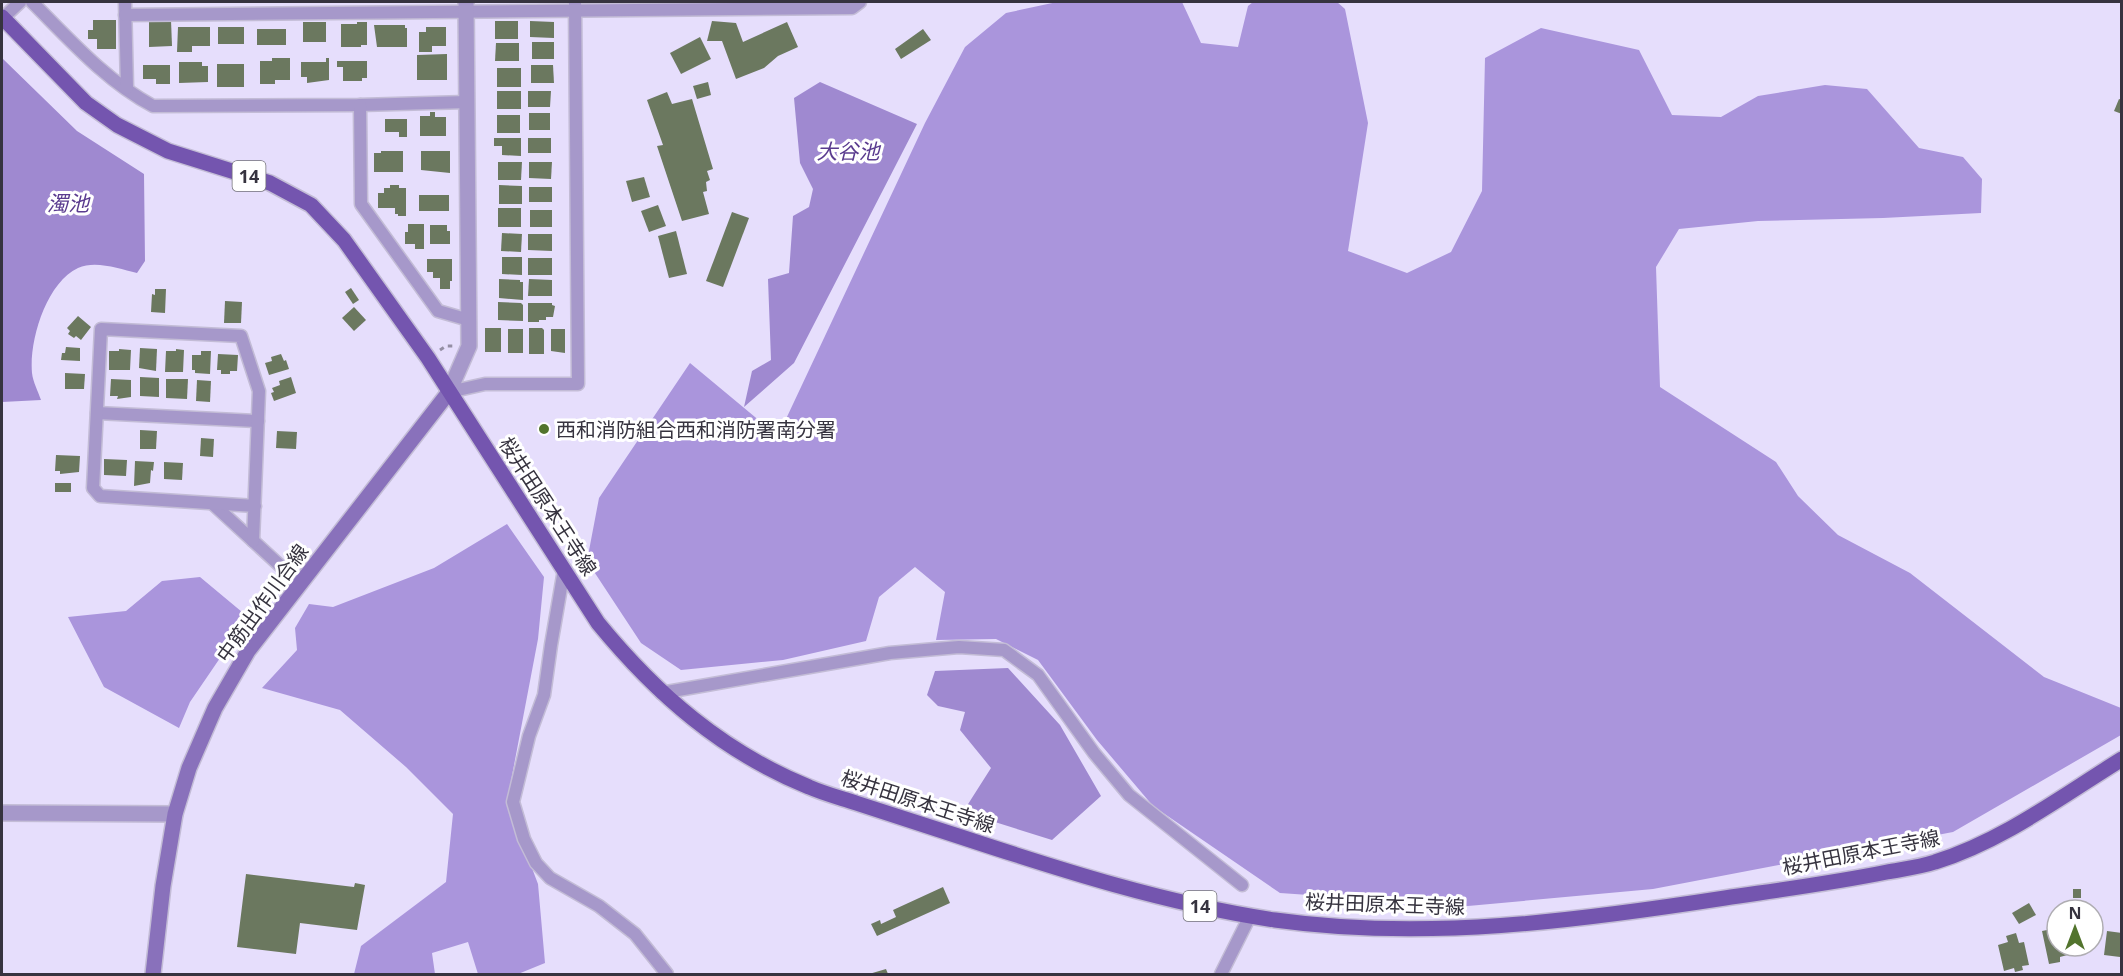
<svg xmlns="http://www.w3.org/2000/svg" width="2123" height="976" font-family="'Open Sans','Noto Sans JP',sans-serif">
  <rect width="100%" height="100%" fill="#e6defc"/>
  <g fill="#aa95dc">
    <path d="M1057,2H1182L1201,43L1238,47L1248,6L1253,2H1337L1345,9L1368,123L1348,251L1407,273L1451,252L1482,191L1485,58L1541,28L1639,50L1672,115L1721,117L1758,96L1825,85L1867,89L1919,148L1963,157L1982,179L1981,213L1883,218L1758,221L1679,229L1656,267L1660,387L1776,462L1798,496L1838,535L1910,573L2044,677L2121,708V735L1953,832L1653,889L1468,906L1280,893L1153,806L1097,740L1038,660L996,639L936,640L945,592L915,567L879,597L866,641L783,660L681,670L641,643L587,561L599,498L690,363L778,436L925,123L965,47L1006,13Z"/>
    <path d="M507,524L544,577L538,639L507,802L538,884L545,963L518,974H478L468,942L432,953L435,974H354L361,946L446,882L453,814L406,767L340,710L262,688L297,650L295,628L309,604L333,607L434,568Z"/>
    <path d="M200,577L248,617L190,702L179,728L104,687L68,617L126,611L162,581Z"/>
  </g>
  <g fill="#9f89d0">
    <path d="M2,58L77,131L144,174L145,261L137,273C119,269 96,260 78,268C46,283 29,341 32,373C33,382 38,391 41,400L2,402Z"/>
    <path d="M820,82L917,124L794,363L744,407L752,371L771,360L768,279L789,273L793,216L809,207L813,189L800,163L794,98Z"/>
    <path d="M1008,668L1060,725L1101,796L1052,840L963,812L991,768L960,730L965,712L938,706L927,695L935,671Z"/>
  </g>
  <g fill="#6b785f">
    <path d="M93,20H116V49H97V39H88V30H93Z"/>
    <path d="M171,20L172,46L149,47V21Z"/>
    <rect x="495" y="21" width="23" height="18"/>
    <path d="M530,21L554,22V38L530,37Z"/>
    <path d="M712,21L736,23L743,42L787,22L798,47L778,56L764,68L736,79L722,41H707Z"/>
    <rect x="303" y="22" width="23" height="20"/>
    <path d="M357,22H367V45H361V47H341V24H357Z"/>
    <path d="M374,25H405V28H407V47H377Z"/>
    <path d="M178,27H210V46H192V52H177Z"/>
    <rect x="218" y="27" width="26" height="17"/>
    <path d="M426,27H446V46H432V52H419V32H426Z"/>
    <rect x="257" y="29" width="29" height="16"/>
    <path d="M923,29L931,40L901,59L895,49Z"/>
    <path d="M700,37L711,59L681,74L670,53Z"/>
    <rect x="532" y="42" width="22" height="17"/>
    <path d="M496,43H519V61H495Z"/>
    <path d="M447,54V80H417V55Z"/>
    <path d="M272,58H290V80H275V84H260V61H272Z"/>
    <path d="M326,58H329V80L307,83V77H301V62H326Z"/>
    <path d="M337,61H367V78H362V81H343V67H337Z"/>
    <path d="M179,62H202V66H208V82L179,83Z"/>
    <rect x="217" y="64" width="27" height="23"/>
    <path d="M143,65H170V84H156V79H143Z"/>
    <path d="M531,65H553L554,83H531Z"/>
    <rect x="497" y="68" width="24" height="19"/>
    <path d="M708,82L711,95L697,99L693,86Z"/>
    <rect x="497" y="91" width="24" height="18"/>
    <path d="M528,91H551L550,107H528Z"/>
    <path d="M667,92L672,104L692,99L713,169L707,171L710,180L706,182L707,191L703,192L709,214L682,221L657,146L663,145L647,100Z"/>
    <path d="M2119,99L2122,100V114L2114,111Z"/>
    <path d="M430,112H435V117H446V136H420V116H430Z"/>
    <rect x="529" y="113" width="21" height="17"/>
    <rect x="497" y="115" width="23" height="18"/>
    <path d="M385,119H407V137H399V132H385Z"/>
    <path d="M494,138H521V156L502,155V146H494Z"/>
    <rect x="528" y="138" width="23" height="15"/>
    <path d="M381,151H403V172H374V153H381Z"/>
    <path d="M421,151H450V173L421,170Z"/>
    <path d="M498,162H522L521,180H498Z"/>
    <path d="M529,162H552L551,179L529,178Z"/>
    <path d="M644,177L650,197L632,202L626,181Z"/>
    <path d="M390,185H399V188H406V216H398V214H395V208H378V193H384V188H390Z"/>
    <path d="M499,185L522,186V204H499Z"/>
    <rect x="529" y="187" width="23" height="15"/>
    <rect x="419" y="195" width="30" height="16"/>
    <path d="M658,205L666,226L649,232L641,211Z"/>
    <rect x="498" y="208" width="23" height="19"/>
    <rect x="530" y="210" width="22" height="17"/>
    <path d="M732,212L749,218L723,287L706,281Z"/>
    <path d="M408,224H424V249H415V244H405V232H408Z"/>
    <path d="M430,225H447V231H450V244H430Z"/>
    <path d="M676,231L687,274L669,278L658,236Z"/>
    <path d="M502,233L522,234L521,252L501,251Z"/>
    <path d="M528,234H552V251L528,250Z"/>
    <path d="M502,257H522V275L502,274Z"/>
    <rect x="528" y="258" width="24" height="17"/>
    <path d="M427,259H452V281H450V289H440V278H433V272H427Z"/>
    <path d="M499,279L520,280V282H523V300L499,298Z"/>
    <path d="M529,279L552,280V296H528Z"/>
    <path d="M351,288L359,300L353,304L345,292Z"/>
    <path d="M155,289H166L165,313L151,312L152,294L155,295Z"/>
    <path d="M225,301L242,302L241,323H224Z"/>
    <path d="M498,302L521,303L523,305V321L498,320Z"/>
    <path d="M528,303H552V305L555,306L553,317H546V320H539V322H528Z"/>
    <path d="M354,307L366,320L354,331L342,318Z"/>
    <path d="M78,316L91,327L81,340L76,336L74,338L68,334L70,331L67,328Z"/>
    <rect x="485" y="328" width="16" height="24"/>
    <path d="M529,328H542L544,330V354H529Z"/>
    <rect x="508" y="329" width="15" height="24"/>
    <path d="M551,329H565V353L551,351Z"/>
    <path d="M66,347L80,348V361L61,360L62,353H65Z"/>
    <path d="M140,348L157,349L156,371L139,368Z"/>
    <path d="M119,349L131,350L130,370H109V351H119Z"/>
    <path d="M176,349L184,350L183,372H165L166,351H176Z"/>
    <path d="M201,351H211L210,374L195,373V370H192V355H201Z"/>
    <path d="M218,354L238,355L237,371H230V374H221V370H217Z"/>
    <path d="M281,354L284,361L286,360L289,369L269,375L265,363L272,361L271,357Z"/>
    <path d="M65,373L85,374L84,389H65Z"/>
    <path d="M140,377L159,378V397L140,396Z"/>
    <path d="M291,377L296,393L274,401L271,393L274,392L272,388L280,385L279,381Z"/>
    <path d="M111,379L131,380V397L117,399L118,396H110Z"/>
    <path d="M166,379H188L187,399L166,398Z"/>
    <path d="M197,380L211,381L210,402L196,401Z"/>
    <path d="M140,430L157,431L156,449H140Z"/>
    <path d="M277,431L297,432L296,449L276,448Z"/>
    <path d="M201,438L214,439L213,457L200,456Z"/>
    <path d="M56,455L80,456L79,472L60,474V471H55Z"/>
    <path d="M104,459L127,460L126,476L104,475Z"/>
    <path d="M135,461L154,462L153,471L151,470L150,483L134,486Z"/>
    <path d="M164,462L183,463L182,480L164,479Z"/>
    <rect x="55" y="483" width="16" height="9"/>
    <path d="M246,874L354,887L355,883L365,885L357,930L300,923L296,954L237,947Z"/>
    <path d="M943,887L950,903L877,936L871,924L880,920L881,924L896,917L893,910Z"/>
    <rect x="2073" y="889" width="8" height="9"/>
    <path d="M2029,903L2036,915L2019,924L2012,913Z"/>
    <path d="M2057,928V946H2069L2071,954L2060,957V962L2049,964L2042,931Z"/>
    <path d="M2107,931L2122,933L2120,957L2104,955Z"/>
    <path d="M2016,933L2019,943L2024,942L2029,965L2022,966L2023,970L2015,972L2014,968L2004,971L1998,945L2008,942L2006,936Z"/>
    <path d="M886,969L888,974H869Z"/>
  </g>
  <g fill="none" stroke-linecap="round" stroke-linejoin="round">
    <g stroke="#c3bcd6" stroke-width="15">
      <g id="minor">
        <path d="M32,2C69,39 106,81 153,106L360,105L467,102"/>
        <path d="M125,2L127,88"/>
        <path d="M125,15L852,8L860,2"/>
        <path d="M2,19L20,2"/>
        <path d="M360,105L361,204L438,311L469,320"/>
        <path d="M449,392L485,384H578L575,2"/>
        <path d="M97,413L258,421"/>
        <path d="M213,504L300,584"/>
        <path d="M253,541L259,391L241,336L101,329L93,488L100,496L255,506"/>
        <path d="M564,570L551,645L544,695L529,736L513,802L524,839L536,863L550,878L599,906L635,934L667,974"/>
        <path d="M661,693L890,653L959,647L1004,650L1038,675L1094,753L1129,795L1242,885"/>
        <path d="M1221,974L1250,916"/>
      </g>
    </g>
    <g stroke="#c3bcd6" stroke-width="18">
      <g id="tertiary">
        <path d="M449,392L469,346L466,2"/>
        <path d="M2,813L175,814"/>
      </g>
    </g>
    <g stroke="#c3bcd6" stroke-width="18">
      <path id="secondary" d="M153,974L163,886L175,814L189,768L215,708L248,651L449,392"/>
    </g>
    <g stroke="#c3bcd6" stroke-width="18">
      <path id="primary" d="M2,17L86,103L117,125L168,151L270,183L311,205L344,240L428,358L598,623C657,695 723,752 809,787C825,794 841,798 856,803C890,814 924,825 958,836C1061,870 1167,904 1275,920C1426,941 1576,921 1725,898C1779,890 1833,883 1887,872C1903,869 1920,867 1935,862C2003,841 2062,796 2122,759"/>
    </g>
    <path stroke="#948ea4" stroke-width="3" stroke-dasharray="4.5 4.5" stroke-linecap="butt" d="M440,350L446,346H453"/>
    <use href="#minor" stroke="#a698ca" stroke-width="12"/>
    <use href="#tertiary" stroke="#a698ca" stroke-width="15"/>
    <use href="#secondary" stroke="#8971bb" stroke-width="15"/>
    <use href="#primary" stroke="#7455af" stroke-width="15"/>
  </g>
  <circle fill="#52742d" stroke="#fff" stroke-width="2" cx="544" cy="429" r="6"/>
  <g text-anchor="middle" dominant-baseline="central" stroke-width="6" stroke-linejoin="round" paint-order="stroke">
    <g fill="#fff" stroke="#727079" stroke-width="1.5">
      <rect x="232.5" y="161" width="33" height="30" rx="4.5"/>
      <rect x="1183.5" y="891" width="33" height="30" rx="4.5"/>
    </g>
    <g font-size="18" font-weight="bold" fill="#36333f">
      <text x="249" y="176">14</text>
      <text x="1200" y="906">14</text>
    </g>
    <g font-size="20" fill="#36333f" stroke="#fff" text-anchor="start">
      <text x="556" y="429">西和消防組合西和消防署南分署</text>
    </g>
    <g font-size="20" fill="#36333f" stroke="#fff">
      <text transform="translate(548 506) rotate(57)">桜井田原本王寺線</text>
      <text transform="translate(262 603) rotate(-54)">中筋出作川合線</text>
      <text transform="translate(918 801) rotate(18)">桜井田原本王寺線</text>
      <text transform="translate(1861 852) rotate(-11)">桜井田原本王寺線</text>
      <text transform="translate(1385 904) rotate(2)">桜井田原本王寺線</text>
    </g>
    <g font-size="21" font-style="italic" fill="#5a3b8f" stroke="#fff">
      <text x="848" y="151">大谷池</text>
      <text x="68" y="203">濁池</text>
    </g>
  </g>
  <rect width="2123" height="976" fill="none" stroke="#36333f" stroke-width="6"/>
  <g transform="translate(2075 928)"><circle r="28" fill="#ffffff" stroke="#afadb2" stroke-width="1.5"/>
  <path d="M0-4.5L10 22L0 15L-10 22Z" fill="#52742d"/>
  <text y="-9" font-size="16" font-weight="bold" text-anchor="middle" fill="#36333f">N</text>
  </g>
</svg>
